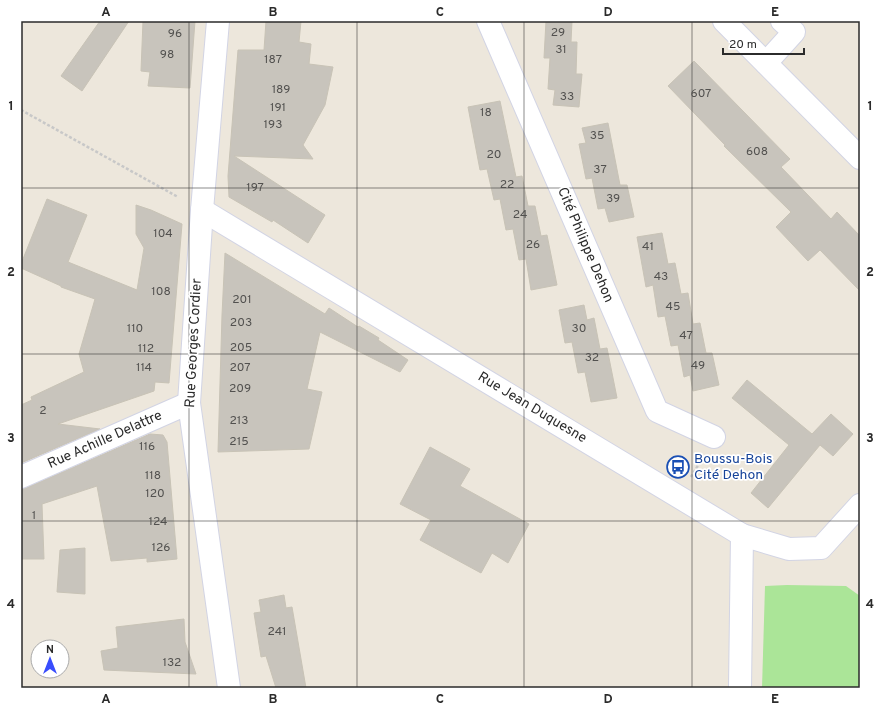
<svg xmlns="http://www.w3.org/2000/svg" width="881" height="709" font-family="Overpass,sans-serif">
  <rect width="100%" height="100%" fill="#ede7dc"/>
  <path fill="#abe598" d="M787,585L846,586L860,596V688H762L765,586Z"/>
  <g fill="#c8c4bc" stroke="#c8c3b6">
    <path d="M100,21H129L82,91L61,76Z"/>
    <path d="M143,21H195L190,88L148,86L150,72L141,71Z"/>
    <path d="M266,21H301L299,42L311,44L309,64L333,67L325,105L303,145L313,159L234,156L325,215L308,243L273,220L272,222L229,197L228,176L238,50H264Z"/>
    <path d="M546,21H572L571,42H577L576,74H582L579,107L553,105L555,90L548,89L550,58H544Z"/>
    <path d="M694,61L790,159L781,167L831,219L837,212L860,236V291L820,250L808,261L776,227L791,212L724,146L725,145L668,86Z"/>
    <path d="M500,101L516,177L522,176L528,206H535L541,236L547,235L557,285L531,290L526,259L519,260L513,229L506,230L500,199L494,200L487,169L480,170L468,107Z"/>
    <path d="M608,123L620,185H627L634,217L609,222L605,208L598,209L592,178L586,179L579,144L586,143L582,128Z"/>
    <path d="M47,199L87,215L68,262L137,290L144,248L136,234V205L151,210L182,224L169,383L155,382L154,391L58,424L100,429L21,463V405L32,400L31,397L84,372L79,354L95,299L61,287V286L21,268V264Z"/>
    <path d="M662,233L668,264L675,263L681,294L688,293L693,324L700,323L706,353H712L719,385L693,391L690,375L684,377L678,345L671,346L665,316L658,317L653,285L646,287L637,237Z"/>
    <path d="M225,253L325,314L329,308L358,327L359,326L379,338L378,340L408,360L400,372L320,332L307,389L322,392L309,449L218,452L222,315Z"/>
    <path d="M584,305L587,320L594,318L600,349L607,348L617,398L591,402L585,372L578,373L572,342L565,343L559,310Z"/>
    <path d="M747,380L812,434L831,414L853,434L833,456L820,445L768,508L751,493L789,445L732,398Z"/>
    <path d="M150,434L163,435L167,442L177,559L147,562V558L111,561L97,486L42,504L44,559H21V489L26,488Z"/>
    <path d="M430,447L470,469L460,486L529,524L508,563L492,553L481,573L420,540L431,520L400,504Z"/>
    <path d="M85,548V594L57,592L60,550Z"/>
    <path d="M284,595L286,608L292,607L306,688H276L266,656L261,657L254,613L261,612L259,600Z"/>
    <path d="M184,619L185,642L196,674L104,670L101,651L118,648L116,627Z"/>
  </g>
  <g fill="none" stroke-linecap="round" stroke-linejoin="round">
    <g stroke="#d2d4e4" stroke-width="24">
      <g id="street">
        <path d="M488,21L657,411L714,437"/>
        <path d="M724,21L860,158"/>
        <path d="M766,63L794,32L782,21"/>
        <path d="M202,210L742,535L789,549L821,548L860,505"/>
        <path d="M21,477L189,403"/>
        <path d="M740,688L742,535"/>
      </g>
    </g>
    <g stroke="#d2d4e4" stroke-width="24">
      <path id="secondary" d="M218,21L202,210L189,403L229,688"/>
    </g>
    <g stroke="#c8c8c8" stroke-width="2.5" stroke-dasharray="3 2" stroke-linecap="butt">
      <path d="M21,110L178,197"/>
      <path d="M691,477L702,459"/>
    </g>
    <use href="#street" stroke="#fff" stroke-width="22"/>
    <use href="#secondary" stroke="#fff" stroke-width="22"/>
  </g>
  <path fill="none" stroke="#2b2b2b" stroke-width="1" stroke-opacity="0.55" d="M189,21V688M357,21V688M524,21V688M692,21V688M21,188H860M21,354H860M21,521H860"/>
  <defs>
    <g id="bus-ring" transform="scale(1.15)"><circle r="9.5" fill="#fff" stroke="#1a4fb4" stroke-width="1.5"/><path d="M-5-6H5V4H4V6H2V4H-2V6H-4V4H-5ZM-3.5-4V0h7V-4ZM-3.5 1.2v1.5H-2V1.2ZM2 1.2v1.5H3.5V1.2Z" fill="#1a4fb4"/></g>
  </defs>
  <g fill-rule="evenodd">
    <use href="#bus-ring" x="678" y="467"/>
  </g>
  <g text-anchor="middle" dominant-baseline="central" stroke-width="3.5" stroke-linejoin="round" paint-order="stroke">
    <g font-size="12" fill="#52514f">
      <text x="558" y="33">29</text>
      <text x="175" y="34">96</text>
      <text x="561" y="50">31</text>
      <text x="167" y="55">98</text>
      <text x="273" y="60">187</text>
      <text x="281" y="90">189</text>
      <text x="701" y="94">607</text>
      <text x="567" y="97">33</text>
      <text x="278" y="108">191</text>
      <text x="486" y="113">18</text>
      <text x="273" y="125">193</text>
      <text x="597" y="136">35</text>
      <text x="757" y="152">608</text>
      <text x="494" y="155">20</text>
      <text x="600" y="170">37</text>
      <text x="507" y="185">22</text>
      <text x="255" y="188">197</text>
      <text x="613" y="199">39</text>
      <text x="520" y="215">24</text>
      <text x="163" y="234">104</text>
      <text x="533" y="245">26</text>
      <text x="648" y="247">41</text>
      <text x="661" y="277">43</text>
      <text x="161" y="292">108</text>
      <text x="242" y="300">201</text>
      <text x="673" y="307">45</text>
      <text x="241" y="323">203</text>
      <text x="135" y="329">110</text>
      <text x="579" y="329">30</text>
      <text x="686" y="336">47</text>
      <text x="241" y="348">205</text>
      <text x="146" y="349">112</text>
      <text x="592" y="358">32</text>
      <text x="698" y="366">49</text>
      <text x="144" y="368">114</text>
      <text x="240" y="368">207</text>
      <text x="240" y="389">209</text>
      <text x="43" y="411">2</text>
      <text x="239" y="421">213</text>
      <text x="239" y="442">215</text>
      <text x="147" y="447">116</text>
      <text x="153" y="476">118</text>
      <text x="155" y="494">120</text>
      <text x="34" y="516">1</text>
      <text x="158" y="522">124</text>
      <text x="161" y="548">126</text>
      <text x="277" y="632">241</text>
      <text x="172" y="663">132</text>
    </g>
    <g font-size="14" fill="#2b2b2b" stroke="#fff">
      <text transform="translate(585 245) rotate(67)">Cité Philippe Dehon</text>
      <text transform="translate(194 343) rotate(-87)">Rue Georges Cordier</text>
      <text transform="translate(532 408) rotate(31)">Rue Jean Duquesne</text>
      <text transform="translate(105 440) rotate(-24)">Rue Achille Delattre</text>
    </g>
    <g font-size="14" fill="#164399" stroke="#fff" text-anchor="start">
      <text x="694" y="459">Boussu-Bois<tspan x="694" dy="16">Cité Dehon</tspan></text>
    </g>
  </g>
  <rect width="881" height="709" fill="none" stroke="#ffffff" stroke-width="44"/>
  <g transform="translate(50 659)"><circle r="19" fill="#ffffff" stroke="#aaaaaa"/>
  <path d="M0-3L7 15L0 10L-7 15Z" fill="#394dfd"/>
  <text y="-6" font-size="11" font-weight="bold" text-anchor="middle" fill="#2b2b2b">N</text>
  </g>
  <path d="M723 48v6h81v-6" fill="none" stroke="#2b2b2b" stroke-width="2"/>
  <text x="729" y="48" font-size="12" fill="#2b2b2b" stroke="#ffffff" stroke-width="3" paint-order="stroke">20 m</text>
  <rect x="22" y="22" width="837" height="665" fill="none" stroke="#2b2b2b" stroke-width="1.5"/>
  <g font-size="13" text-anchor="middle" font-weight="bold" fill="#2b2b2b">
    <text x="106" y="16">A</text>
    <text x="273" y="16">B</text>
    <text x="440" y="16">C</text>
    <text x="608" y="16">D</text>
    <text x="775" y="16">E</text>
    <text x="11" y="110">1</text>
    <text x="870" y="110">1</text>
    <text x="11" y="276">2</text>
    <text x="870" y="276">2</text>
    <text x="11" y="442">3</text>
    <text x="870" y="442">3</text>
    <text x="11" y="608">4</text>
    <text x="870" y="608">4</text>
    <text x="106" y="703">A</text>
    <text x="273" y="703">B</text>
    <text x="440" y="703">C</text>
    <text x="608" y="703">D</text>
    <text x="775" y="703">E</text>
  </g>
</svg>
